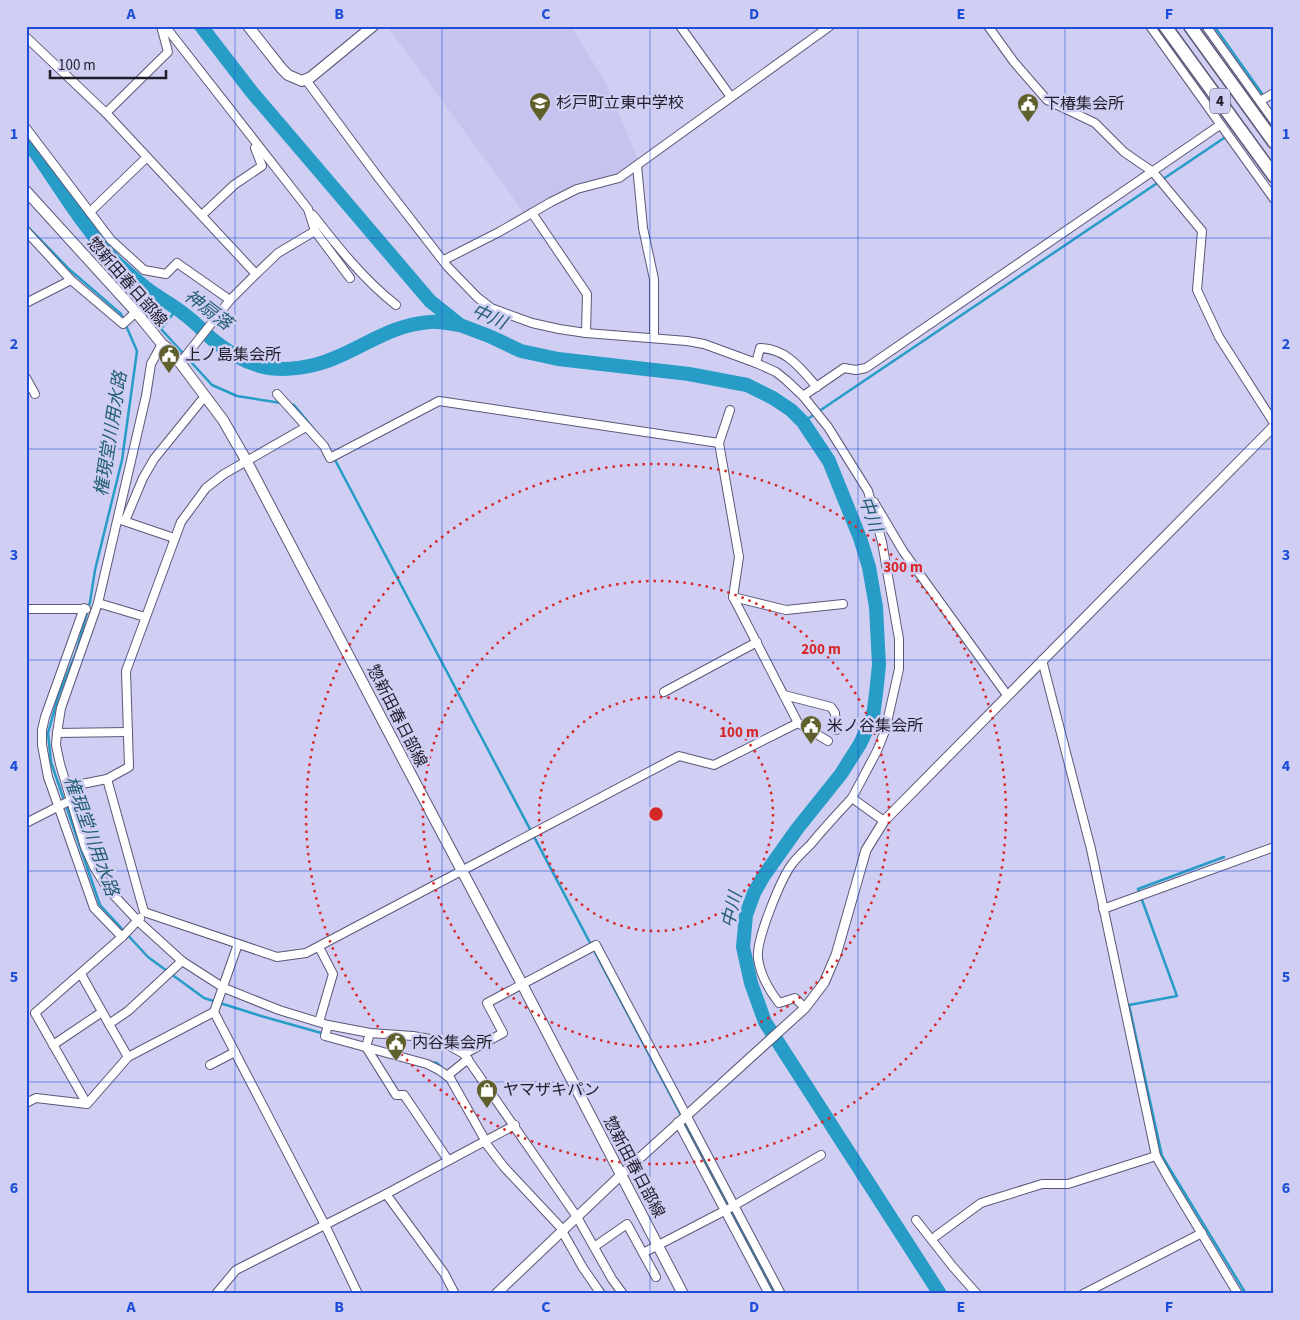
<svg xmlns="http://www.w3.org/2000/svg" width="1300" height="1320" font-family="'Source Sans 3','Noto Sans JP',sans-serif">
  <rect width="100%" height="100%" fill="#d0cef2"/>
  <path fill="#c7c3ef" d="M387,26H571L607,85L638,159L618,174L574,186L524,214L507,189Z"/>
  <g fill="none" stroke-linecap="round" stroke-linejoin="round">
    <g stroke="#269cc7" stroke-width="2.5">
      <path d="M1214,26L1263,95"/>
      <path d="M1272,107L1274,106"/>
      <path d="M26,225L70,270L121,314L137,351L122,460L95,570L90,602L76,653L59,694L48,733L51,762L100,905L148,957L204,998L261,1016L325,1034"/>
      <path d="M177,309L161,329L212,385L237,396L281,403"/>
      <path d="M289,404L294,405L322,439"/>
      <path d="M803,422L1224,138"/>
      <path d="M334,458L682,1117"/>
      <path d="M1224,857L1138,889L1177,996L1129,1005L1162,1156L1246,1294"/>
      <path d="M430,1062L437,1063L442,1068"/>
      <path d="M684,1122L775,1294"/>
      <path d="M566,1231L573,1243"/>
      <path d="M600,1286L606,1294"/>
    </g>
    <g stroke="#269cc7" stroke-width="14">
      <path d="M201,26L251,91L367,227L430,301L460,325L489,336L521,351L558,359L689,374L747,385L773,398L791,410L803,422L829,461L860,538L869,567L876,607L879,665L876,694L873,716L860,744L841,774L797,829L763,877L754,893L746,915L743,947L751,983L765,1022L940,1294"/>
      <path d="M26,139C56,180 82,227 118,264C128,273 139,283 150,291C161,299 173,305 184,314C194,321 203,331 212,339C245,366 272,375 314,365C355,355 385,325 430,322C439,321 450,324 460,325"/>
    </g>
    <g stroke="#5b5878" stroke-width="10">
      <g id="minor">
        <path d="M165,26L308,209L315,231L350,278"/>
        <path d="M680,26L731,97"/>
        <path d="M988,26L1014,62L1047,100L1095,123L1124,152L1153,172L1202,231L1197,290L1219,337L1274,423"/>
        <path d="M1150,26L1274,199"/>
        <path d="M1206,26L1274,121"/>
        <path d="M26,37L106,113L256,274"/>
        <path d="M306,80L378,177L447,266L477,297L491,308L532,323L559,329L586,333L687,341L704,344L756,363L776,372L786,380L803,396L828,427L868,491L882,542L899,639V669L885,731L877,751L852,798L884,821"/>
        <path d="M1260,101L1274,93"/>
        <path d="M106,113L168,52L161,26"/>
        <path d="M26,128L111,240L144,270L166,274L177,263L230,300"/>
        <path d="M637,166L643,228L654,279V338"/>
        <path d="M90,212L146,158"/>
        <path d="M532,213L587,294L586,333"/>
        <path d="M202,215L234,185L262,166L255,148"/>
        <path d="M313,215C338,247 364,280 396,305"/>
        <path d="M26,231L71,280"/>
        <path d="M444,260L499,232L551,202L577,189L619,178L830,26"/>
        <path d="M26,303L71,280L123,324L136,312"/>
        <path d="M162,344L151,364L146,396L98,603L61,708L57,733L56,745L60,764L85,847L94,867L108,889L138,921L182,961L224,988L279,1010L328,1025L370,1033L413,1036L441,1041L464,1054L577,1217L612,1279L623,1294"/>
        <path d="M180,363L230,300L256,274L278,253L315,231"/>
        <path d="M756,363L760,348C787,349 800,368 817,387"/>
        <path d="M26,378L35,394"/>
        <path d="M277,394L324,446L330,458L439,401L719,443"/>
        <path d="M803,396L844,368L856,370L866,368L1220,125"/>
        <path d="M730,410L719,443L739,557L733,597L798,723L828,741"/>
        <path d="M874,502L903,551L1007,695"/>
        <path d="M121,520L174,538"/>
        <path d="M125,521L143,478L154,459L201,401L206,397"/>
        <path d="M733,597L786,610L843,604"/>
        <path d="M98,603L145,617"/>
        <path d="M84,608L45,717L42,730V745L48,777L94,908L122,937"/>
        <path d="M26,609H86"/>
        <path d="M1042,660L1091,849L1156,1156L1170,1181L1238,1294"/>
        <path d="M664,692L757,642"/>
        <path d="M784,695L831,707L835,713L836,730"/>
        <path d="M57,733L128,732"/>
        <path d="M107,779L144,912L277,957L306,953L679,756L714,765L798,723"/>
        <path d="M67,787L107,779L129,767L126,671L181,522L206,488L224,474L306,427"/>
        <path d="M26,823L71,800"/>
        <path d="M1103,909L1274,847"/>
        <path d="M238,944L214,1012L325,1225L358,1294"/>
        <path d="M319,947L333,974L319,1022"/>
        <path d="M81,974L109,1024"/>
        <path d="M805,1008L795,998L779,1003C769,990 760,974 758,958C756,939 781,879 792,864C797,857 805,850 811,844C824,828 838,813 852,798"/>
        <path d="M328,1025L325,1036L427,1064L439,1070L450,1078L485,1140"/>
        <path d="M370,1033L366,1047L396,1095H404L448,1160"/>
        <path d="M53,1045L102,1012"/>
        <path d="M464,1054L503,1033L487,1003L596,945L781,1294"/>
        <path d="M128,1057L214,1012"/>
        <path d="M210,1065L235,1052"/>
        <path d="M447,1076L468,1059"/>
        <path d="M26,1103L36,1098L87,1104L128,1057L109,1024L128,1011L182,961"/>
        <path d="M87,1104L35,1013L122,937L140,918"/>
        <path d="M678,1122L769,1294"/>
        <path d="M484,1141L504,1167L563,1230"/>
        <path d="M386,1194L444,1273L455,1294"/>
        <path d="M916,1220L953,1267L977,1294"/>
        <path d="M562,1231L583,1268L601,1294"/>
        <path d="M936,1236L981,1203L1042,1184H1068L1156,1156"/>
        <path d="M594,1247L627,1224L656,1277"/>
        <path d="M643,1253L730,1208L821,1155"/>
        <path d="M216,1294L236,1270L386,1194L515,1125"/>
        <path d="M1083,1294L1202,1233"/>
      </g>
    </g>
    <g stroke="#5b5878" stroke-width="11">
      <path id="tertiary" d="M496,1294L621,1175L805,1008L824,983L836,955L866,850L884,821L1274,426"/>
    </g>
    <g stroke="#5b5878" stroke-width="12">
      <g id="secondary">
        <path d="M248,26L282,69L288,75L302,81L311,77L373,26"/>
        <path d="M26,191L136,312L162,344L172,352L223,420L246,460L407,767L522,984L683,1294"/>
      </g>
    </g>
    <g stroke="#5b5878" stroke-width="15">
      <g id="trunk">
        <path d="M1165,26L1274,176"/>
        <path d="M1190,26L1274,142"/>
      </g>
    </g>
    <use href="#minor" stroke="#fff" stroke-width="8"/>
    <use href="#tertiary" stroke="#fff" stroke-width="9"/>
    <use href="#secondary" stroke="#fff" stroke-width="10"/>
    <use href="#trunk" stroke="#fff" stroke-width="12"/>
  </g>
  <path fill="none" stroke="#1d4ed8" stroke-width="1" stroke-opacity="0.55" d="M235,26V1294M442,26V1294M650,26V1294M858,26V1294M1065,26V1294M26,238H1274M26,449H1274M26,660H1274M26,871H1274M26,1082H1274"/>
  <g fill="none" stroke="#d62828" stroke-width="2.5" stroke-dasharray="2.5 5">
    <circle cx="656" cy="814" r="117"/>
    <circle cx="656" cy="814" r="233"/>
    <circle cx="656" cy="814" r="350"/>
  </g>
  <defs>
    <g id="school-pin" transform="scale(1.125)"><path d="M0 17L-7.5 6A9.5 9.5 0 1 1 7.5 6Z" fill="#60602d" stroke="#d0cef2"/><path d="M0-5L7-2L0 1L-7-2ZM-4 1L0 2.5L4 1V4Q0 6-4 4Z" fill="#fff"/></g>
    <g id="civic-pin" transform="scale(1.125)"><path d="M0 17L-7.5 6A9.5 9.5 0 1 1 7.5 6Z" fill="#60602d" stroke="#d0cef2"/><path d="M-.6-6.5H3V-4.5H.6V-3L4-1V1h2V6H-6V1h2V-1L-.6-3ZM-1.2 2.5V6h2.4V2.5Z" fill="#fff"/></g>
    <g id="shop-pin" transform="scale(1.125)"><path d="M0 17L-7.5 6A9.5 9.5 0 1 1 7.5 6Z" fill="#60602d" stroke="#d0cef2"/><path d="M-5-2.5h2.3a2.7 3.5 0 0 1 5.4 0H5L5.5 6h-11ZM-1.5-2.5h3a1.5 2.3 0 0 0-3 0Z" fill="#fff"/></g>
  </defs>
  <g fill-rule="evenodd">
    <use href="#school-pin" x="540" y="103"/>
    <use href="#civic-pin" x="1028" y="104"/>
    <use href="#civic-pin" x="169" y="355"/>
    <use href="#civic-pin" x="811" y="726"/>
    <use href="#civic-pin" x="396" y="1043"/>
    <use href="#shop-pin" x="487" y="1090"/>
  </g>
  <g text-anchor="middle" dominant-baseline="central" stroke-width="5" stroke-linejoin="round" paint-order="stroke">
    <rect fill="#d0cef2" stroke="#545266" stroke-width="1" x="1210" y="88.5" width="20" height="25" rx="4"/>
    <g font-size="15" font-weight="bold" fill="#1f1d2a">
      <text x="1220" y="101">4</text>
    </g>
    <g font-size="16" fill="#1f1d2a" stroke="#d0cef2" text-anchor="start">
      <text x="556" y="103">杉戸町立東中学校</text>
      <text x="1044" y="104">下椿集会所</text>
      <text x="185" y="355">上ノ島集会所</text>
      <text x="827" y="726">米ノ谷集会所</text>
      <text x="412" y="1043">内谷集会所</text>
      <text x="503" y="1090">ヤマザキパン</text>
    </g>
    <g font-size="16" fill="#1f1d2a" stroke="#d0cef2">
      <text transform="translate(127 282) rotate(49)">惣新田春日部線</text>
      <text transform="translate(397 716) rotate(63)">惣新田春日部線</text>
      <text transform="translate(634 1167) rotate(62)">惣新田春日部線</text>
    </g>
    <g font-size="18" font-style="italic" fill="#245e75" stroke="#d0cef2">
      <text transform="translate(208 310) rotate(37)">神扇落</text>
      <text transform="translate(489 317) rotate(24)">中川</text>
      <text transform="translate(111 434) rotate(-81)">権現堂川用水路</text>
      <text transform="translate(870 514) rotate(70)">中川</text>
      <text transform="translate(91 836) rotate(70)">権現堂川用水路</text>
      <text transform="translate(732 910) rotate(-76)">中川</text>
    </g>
  </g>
  <circle cx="656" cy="814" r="8" fill="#d62828" stroke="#d0cef2" stroke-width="2.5"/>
  <g font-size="15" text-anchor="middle" font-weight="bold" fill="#d62828" stroke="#d0cef2" stroke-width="5" stroke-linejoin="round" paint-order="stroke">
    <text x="903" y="572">300 m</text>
    <text x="821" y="654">200 m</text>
    <text x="739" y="737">100 m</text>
  </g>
  <rect width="1300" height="1320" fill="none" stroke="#d0cef2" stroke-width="55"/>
  <path d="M50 70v8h116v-8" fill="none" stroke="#1f1d2a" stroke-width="2.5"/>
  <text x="58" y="70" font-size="15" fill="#1f1d2a" stroke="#d0cef2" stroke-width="4" paint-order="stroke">100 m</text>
  <rect x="28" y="28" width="1244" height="1264" fill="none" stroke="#1d4ed8" stroke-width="2"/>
  <g font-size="16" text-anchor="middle" font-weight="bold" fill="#1d4ed8">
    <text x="131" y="19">A</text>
    <text x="339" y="19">B</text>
    <text x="546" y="19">C</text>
    <text x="754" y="19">D</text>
    <text x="961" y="19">E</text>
    <text x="1169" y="19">F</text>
    <text x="14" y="139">1</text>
    <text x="1286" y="139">1</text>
    <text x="14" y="349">2</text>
    <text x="1286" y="349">2</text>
    <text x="14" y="560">3</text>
    <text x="1286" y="560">3</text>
    <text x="14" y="771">4</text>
    <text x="1286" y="771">4</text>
    <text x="14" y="982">5</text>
    <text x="1286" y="982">5</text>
    <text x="14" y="1193">6</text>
    <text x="1286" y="1193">6</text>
    <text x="131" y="1312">A</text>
    <text x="339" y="1312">B</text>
    <text x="546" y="1312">C</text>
    <text x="754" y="1312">D</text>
    <text x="961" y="1312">E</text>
    <text x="1169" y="1312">F</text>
  </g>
</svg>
